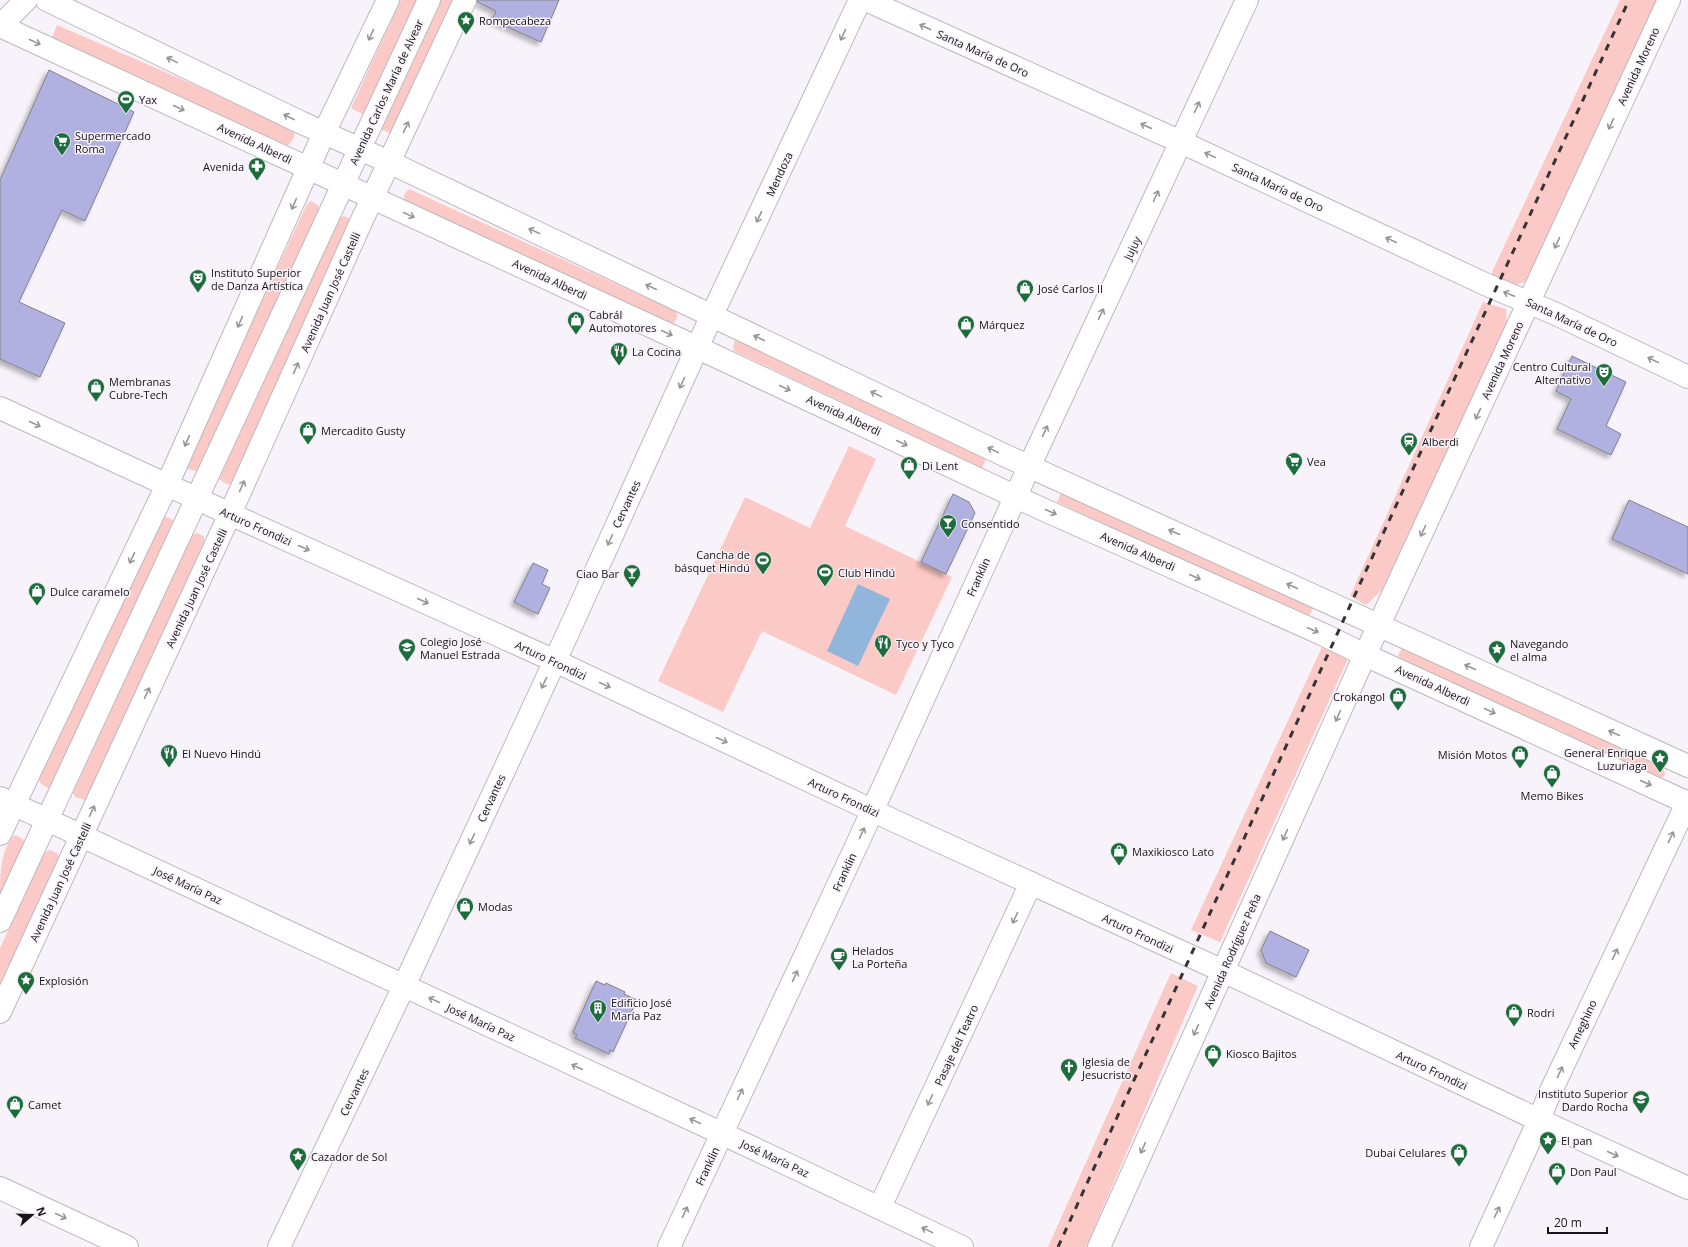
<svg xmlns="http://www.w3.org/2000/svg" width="1688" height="1247" font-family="'Open Sans',sans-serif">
  <defs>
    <filter id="shadow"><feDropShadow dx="-3.5" dy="3.5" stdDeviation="2" flood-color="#0004"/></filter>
  </defs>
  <rect width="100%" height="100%" fill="#f8f2fa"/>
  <g fill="#fccac6">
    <path d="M401,0H418L364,115L351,108Z"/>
    <path d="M439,0H453L392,134L380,129Z"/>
    <path d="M1620,0H1660L1532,277C1516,288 1511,287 1494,280L1492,272Z"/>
    <path d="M57,25L294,128C296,137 292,142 286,147L51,40Z"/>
    <path d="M409,189L675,311L678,316L674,323L670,326L405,203C403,197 404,193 409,189Z"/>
    <path d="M311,201L318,205L319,211L199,469L195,471L188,469L187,463L307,204Z"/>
    <path d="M344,216L349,218L350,223L231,484H227L219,479L340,218Z"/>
    <path d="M1483,302L1506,309L1507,324L1382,590L1366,605L1350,596Z"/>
    <path d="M740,339L987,457L982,468L734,351L733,346L735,341Z"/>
    <path d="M849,446L876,459L845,526L952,577L896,695L762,631L723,712L658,681L745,497L810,528Z"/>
    <path d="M1063,489L1314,606L1308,618L1057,502Z"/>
    <path d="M166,517L173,520L174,525L55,783L48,788L40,783L39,775L161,519Z"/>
    <path d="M197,533L204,536V542L86,800L75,797L73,793L192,535Z"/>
    <path d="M1322,647L1348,659L1220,942L1191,930Z"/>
    <path d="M1402,648H1410L1663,768L1665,773L1664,777L1658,778L1403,662L1398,655Z"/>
    <path d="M15,835L23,839L24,845L0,897C0,877 0,848 15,835Z"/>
    <path d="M50,850L58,854L59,859L0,987V948L44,853Z"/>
    <path d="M1171,973L1198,986L1086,1247H1048Z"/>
  </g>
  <path fill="#92b5dc" d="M858,584L890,599L858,666L827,651Z"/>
  <g fill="#b0b0e1" stroke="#81828a" filter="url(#shadow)">
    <path d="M477,0H559L541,42L492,20L496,11L477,2Z"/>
    <path d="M49,70L134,112L85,221L62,210L19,302L65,323L40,377L0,359V180Z"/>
    <path d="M1572,356L1626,382L1606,426L1621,434L1611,455L1557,429L1571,399L1556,391Z"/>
    <path d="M953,494L969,502L975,513L946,574L921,562Z"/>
    <path d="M1629,500L1688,527V574L1612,539Z"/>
    <path d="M533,563L548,570L542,584L550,588L538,614L514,602Z"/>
    <path d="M1270,931L1309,950L1296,977L1266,963L1261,950Z"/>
    <path d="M596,981L605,985L606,983L625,992L624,994L637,1000L613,1052L610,1050L609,1054L575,1038L577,1035L573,1032Z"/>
  </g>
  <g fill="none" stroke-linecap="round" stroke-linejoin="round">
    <g stroke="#bdb7bf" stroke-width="24">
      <g id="minor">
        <path d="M866,0L1181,142L1485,284L1556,314L1688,377"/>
        <path d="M0,26L26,0"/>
        <path d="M0,408L230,514L555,661L899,823L1223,971L1539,1120L1688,1188"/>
        <path d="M0,798L753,1148L962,1247"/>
        <path d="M0,1188L127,1247"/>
        <path d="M880,1207L1031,883"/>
        <path d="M279,1247L404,986L566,637L712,315L860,0"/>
        <path d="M669,1247L859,840L1029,467L1247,0"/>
        <path d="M1099,1247L1365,655L1669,0"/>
        <path d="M1481,1247L1539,1120L1549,1095L1688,801"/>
      </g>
    </g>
    <g stroke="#bdb7bf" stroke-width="24">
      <g id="secondary">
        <path d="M47,0L300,122L389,162L1004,455L1688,766"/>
        <path d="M0,26L698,348L1042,509L1322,634L1365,655L1688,803"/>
      </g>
    </g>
    <g stroke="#bdb7bf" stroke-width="24">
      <g id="primary">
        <path d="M0,834L167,485L324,133L388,0"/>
        <path d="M0,921L429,0"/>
        <path d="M0,1012L230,514L362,220L465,0"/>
      </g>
    </g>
    <use href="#minor" stroke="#fff" stroke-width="22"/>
    <use href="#secondary" stroke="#fff" stroke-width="22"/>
    <use href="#primary" stroke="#fff" stroke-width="22"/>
    <path stroke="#353336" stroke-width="3" stroke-dasharray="7 7" stroke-linecap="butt" d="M1058,1247L1359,586L1629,0"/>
  </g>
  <defs><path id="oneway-shaft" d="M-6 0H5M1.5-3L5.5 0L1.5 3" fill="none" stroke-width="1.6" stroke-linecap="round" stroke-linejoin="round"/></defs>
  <g stroke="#979697">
    <use href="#oneway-shaft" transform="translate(925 27) rotate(-156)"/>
    <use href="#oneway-shaft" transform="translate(371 35) rotate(115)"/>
    <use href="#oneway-shaft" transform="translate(843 35) rotate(115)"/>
    <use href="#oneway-shaft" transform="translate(35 42) rotate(25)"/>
    <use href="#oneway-shaft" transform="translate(172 60) rotate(-154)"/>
    <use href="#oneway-shaft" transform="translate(1197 107) rotate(-65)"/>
    <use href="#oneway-shaft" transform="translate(179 108) rotate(25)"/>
    <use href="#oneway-shaft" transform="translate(289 117) rotate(-154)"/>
    <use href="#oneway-shaft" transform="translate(1611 124) rotate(115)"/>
    <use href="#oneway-shaft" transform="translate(1146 126) rotate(-156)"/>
    <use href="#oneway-shaft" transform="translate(406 127) rotate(-65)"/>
    <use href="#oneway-shaft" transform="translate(1210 155) rotate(-155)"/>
    <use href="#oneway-shaft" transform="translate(1156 196) rotate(-65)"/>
    <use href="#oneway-shaft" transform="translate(294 204) rotate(114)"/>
    <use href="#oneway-shaft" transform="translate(409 215) rotate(25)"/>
    <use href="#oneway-shaft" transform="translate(759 217) rotate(115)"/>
    <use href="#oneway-shaft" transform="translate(534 231) rotate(-155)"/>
    <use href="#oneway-shaft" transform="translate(1391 240) rotate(-155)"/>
    <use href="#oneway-shaft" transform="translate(1557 243) rotate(115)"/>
    <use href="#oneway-shaft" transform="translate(651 287) rotate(-155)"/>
    <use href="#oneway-shaft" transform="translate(1509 294) rotate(-158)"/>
    <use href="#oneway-shaft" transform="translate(1101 314) rotate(-65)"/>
    <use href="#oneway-shaft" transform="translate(240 322) rotate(114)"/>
    <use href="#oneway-shaft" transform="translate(667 333) rotate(25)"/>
    <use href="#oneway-shaft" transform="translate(759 338) rotate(-154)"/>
    <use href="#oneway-shaft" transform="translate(1653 360) rotate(-154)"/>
    <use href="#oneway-shaft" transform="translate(296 368) rotate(-66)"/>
    <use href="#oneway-shaft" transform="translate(682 383) rotate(115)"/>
    <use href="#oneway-shaft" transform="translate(785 388) rotate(25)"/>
    <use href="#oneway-shaft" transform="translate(876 394) rotate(-154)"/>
    <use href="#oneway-shaft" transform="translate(1478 414) rotate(115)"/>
    <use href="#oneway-shaft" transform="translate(35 424) rotate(25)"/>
    <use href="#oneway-shaft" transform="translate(1045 431) rotate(-65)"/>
    <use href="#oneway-shaft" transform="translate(187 441) rotate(114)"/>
    <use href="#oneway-shaft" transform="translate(902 443) rotate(25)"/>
    <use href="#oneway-shaft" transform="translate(993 450) rotate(-154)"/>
    <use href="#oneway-shaft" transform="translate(242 486) rotate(-66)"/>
    <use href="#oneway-shaft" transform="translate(1051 512) rotate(24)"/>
    <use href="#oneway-shaft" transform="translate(1423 531) rotate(115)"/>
    <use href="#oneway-shaft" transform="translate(1174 532) rotate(-156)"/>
    <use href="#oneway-shaft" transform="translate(610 540) rotate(115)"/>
    <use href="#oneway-shaft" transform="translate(304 548) rotate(24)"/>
    <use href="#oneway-shaft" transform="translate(132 558) rotate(116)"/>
    <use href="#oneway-shaft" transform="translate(1195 577) rotate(24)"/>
    <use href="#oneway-shaft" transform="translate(1292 586) rotate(-156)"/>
    <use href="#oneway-shaft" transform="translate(423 601) rotate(24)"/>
    <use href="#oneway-shaft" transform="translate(1313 630) rotate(23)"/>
    <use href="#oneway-shaft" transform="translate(1470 667) rotate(-156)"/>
    <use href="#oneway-shaft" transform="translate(544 683) rotate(115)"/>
    <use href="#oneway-shaft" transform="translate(605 685) rotate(25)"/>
    <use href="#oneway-shaft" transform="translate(147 693) rotate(-65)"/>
    <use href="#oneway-shaft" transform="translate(1490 711) rotate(25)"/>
    <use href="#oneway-shaft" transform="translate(1338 716) rotate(114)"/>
    <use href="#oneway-shaft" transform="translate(1614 733) rotate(-156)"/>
    <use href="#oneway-shaft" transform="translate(722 740) rotate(25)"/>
    <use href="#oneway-shaft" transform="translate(1646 783) rotate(24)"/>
    <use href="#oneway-shaft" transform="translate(92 811) rotate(-65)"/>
    <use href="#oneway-shaft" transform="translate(862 833) rotate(-65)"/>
    <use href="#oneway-shaft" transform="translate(1285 835) rotate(114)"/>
    <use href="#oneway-shaft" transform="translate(1671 837) rotate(-65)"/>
    <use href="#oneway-shaft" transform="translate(472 839) rotate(115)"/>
    <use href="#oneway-shaft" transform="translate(1015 918) rotate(115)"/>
    <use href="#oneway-shaft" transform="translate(1615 954) rotate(-65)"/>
    <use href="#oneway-shaft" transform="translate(795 976) rotate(-65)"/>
    <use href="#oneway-shaft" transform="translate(434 1000) rotate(-155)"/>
    <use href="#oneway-shaft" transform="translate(1196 1030) rotate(114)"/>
    <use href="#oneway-shaft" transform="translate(577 1067) rotate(-155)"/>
    <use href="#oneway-shaft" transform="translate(1560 1072) rotate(-65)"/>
    <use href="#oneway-shaft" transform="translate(740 1094) rotate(-65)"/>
    <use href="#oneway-shaft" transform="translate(930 1100) rotate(115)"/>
    <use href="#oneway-shaft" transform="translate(695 1121) rotate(-155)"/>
    <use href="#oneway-shaft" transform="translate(1143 1148) rotate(114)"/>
    <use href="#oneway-shaft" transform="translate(1613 1154) rotate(24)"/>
    <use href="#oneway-shaft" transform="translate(685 1212) rotate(-65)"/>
    <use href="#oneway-shaft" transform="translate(1497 1212) rotate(-65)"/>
    <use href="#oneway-shaft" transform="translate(61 1216) rotate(25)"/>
    <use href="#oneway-shaft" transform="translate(927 1230) rotate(-154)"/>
  </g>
  <defs>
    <g id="sight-pin" transform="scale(0.9)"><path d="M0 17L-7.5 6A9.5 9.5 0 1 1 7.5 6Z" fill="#1c6c3c" stroke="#f8f2fa"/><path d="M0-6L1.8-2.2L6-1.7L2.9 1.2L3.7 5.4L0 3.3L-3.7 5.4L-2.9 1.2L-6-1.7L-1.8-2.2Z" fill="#fff"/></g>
    <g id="stadium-pin" transform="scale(0.9)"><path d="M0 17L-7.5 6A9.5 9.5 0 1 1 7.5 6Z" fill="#1c6c3c" stroke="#f8f2fa"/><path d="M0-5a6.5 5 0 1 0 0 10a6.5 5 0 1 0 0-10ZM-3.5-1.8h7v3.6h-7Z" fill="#fff"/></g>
    <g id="supermarket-pin" transform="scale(0.9)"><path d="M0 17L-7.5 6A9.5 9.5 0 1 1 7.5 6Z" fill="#1c6c3c" stroke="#f8f2fa"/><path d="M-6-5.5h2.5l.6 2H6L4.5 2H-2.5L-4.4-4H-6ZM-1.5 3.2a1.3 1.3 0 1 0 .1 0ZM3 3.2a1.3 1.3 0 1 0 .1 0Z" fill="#fff"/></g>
    <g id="pharmacy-pin" transform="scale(0.9)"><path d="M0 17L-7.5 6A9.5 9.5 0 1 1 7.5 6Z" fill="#1c6c3c" stroke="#f8f2fa"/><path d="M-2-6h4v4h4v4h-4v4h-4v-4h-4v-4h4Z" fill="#fff"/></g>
    <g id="theatre-pin" transform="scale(0.9)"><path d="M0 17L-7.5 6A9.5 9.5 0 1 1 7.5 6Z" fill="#1c6c3c" stroke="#f8f2fa"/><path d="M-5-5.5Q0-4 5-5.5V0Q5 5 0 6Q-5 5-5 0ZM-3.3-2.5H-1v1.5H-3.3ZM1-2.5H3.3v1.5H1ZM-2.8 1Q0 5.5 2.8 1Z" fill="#fff"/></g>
    <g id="shop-pin" transform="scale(0.9)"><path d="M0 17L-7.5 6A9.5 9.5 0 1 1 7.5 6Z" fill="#1c6c3c" stroke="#f8f2fa"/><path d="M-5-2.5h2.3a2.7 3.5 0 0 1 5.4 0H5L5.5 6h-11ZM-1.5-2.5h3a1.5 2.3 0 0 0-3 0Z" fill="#fff"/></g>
    <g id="restaurant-pin" transform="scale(0.9)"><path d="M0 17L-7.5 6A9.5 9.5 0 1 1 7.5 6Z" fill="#1c6c3c" stroke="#f8f2fa"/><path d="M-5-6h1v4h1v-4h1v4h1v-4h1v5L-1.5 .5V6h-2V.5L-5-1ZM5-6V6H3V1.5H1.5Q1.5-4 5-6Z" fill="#fff"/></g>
    <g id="station-pin" transform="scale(0.9)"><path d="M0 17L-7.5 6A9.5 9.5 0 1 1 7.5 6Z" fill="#1c6c3c" stroke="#f8f2fa"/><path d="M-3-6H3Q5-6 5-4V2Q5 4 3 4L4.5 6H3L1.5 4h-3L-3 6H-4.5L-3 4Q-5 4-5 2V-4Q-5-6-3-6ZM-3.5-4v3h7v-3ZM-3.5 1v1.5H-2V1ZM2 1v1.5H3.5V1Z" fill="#fff"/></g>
    <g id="bar-pin" transform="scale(0.9)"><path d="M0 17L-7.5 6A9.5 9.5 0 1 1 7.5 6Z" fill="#1c6c3c" stroke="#f8f2fa"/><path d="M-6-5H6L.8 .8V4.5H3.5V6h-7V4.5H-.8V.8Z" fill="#fff"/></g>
    <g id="school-pin" transform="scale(0.9)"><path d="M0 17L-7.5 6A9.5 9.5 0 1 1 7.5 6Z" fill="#1c6c3c" stroke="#f8f2fa"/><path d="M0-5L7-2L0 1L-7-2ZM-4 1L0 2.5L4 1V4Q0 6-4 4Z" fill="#fff"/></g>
    <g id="cafe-pin" transform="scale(0.9)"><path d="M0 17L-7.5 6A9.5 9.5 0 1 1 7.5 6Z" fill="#1c6c3c" stroke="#f8f2fa"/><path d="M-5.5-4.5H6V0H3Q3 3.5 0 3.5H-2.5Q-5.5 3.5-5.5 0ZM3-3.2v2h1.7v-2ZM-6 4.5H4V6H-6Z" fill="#fff"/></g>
    <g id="building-pin" transform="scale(0.9)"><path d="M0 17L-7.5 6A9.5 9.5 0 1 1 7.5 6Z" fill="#1c6c3c" stroke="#f8f2fa"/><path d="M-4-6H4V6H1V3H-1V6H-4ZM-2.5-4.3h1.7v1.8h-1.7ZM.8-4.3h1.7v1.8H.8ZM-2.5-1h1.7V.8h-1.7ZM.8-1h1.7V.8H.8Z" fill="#fff"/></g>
    <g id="church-pin" transform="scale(0.9)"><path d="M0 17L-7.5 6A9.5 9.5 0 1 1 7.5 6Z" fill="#1c6c3c" stroke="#f8f2fa"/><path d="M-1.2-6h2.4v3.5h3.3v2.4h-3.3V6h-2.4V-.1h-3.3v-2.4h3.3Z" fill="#fff"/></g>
    <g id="university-pin" transform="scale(0.9)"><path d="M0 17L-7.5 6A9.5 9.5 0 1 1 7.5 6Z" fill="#1c6c3c" stroke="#f8f2fa"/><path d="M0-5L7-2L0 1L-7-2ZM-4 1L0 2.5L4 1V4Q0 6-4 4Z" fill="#fff"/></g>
  </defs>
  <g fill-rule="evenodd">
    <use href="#sight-pin" x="466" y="20"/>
    <use href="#stadium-pin" x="126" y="99"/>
    <use href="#supermarket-pin" x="62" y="141"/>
    <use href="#pharmacy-pin" x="257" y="166"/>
    <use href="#theatre-pin" x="198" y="278"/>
    <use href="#shop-pin" x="1025" y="288"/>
    <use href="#shop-pin" x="576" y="320"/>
    <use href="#shop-pin" x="966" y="324"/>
    <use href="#restaurant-pin" x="619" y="351"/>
    <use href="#theatre-pin" x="1604" y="372"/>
    <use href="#shop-pin" x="96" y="387"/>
    <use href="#shop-pin" x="308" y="430"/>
    <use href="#station-pin" x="1409" y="441"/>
    <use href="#supermarket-pin" x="1294" y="461"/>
    <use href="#shop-pin" x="909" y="465"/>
    <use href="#bar-pin" x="948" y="523"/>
    <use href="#stadium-pin" x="763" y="560"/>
    <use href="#stadium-pin" x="825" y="572"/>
    <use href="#bar-pin" x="632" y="573"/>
    <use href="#shop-pin" x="37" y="591"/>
    <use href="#restaurant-pin" x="883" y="643"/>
    <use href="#school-pin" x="407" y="647"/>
    <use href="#sight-pin" x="1497" y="649"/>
    <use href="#shop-pin" x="1398" y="696"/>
    <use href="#restaurant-pin" x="169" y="753"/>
    <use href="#shop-pin" x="1520" y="754"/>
    <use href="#sight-pin" x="1660" y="758"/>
    <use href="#shop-pin" x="1552" y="773"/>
    <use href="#shop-pin" x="1119" y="851"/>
    <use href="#shop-pin" x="465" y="906"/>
    <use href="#cafe-pin" x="839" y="956"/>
    <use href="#sight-pin" x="26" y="980"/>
    <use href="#building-pin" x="598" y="1008"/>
    <use href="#shop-pin" x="1514" y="1012"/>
    <use href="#shop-pin" x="1213" y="1053"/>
    <use href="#church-pin" x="1069" y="1067"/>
    <use href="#university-pin" x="1641" y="1099"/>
    <use href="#shop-pin" x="15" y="1104"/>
    <use href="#sight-pin" x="1548" y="1140"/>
    <use href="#shop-pin" x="1459" y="1152"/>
    <use href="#sight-pin" x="298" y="1156"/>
    <use href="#shop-pin" x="1557" y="1171"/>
  </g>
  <g text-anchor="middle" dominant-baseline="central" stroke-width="3" stroke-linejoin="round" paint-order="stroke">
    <g font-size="11" fill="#171517" stroke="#f8f2fa" text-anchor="start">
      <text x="479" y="20">Rompecabeza</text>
      <text x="139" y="99">Yax</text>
      <text x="75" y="135">Supermercado<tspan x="75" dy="13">Roma</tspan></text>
      <text x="244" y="166" text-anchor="end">Avenida</text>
      <text x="211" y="272">Instituto Superior<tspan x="211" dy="13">de Danza Artística</tspan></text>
      <text x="1038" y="288">José Carlos II</text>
      <text x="589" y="314">Cabrál<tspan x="589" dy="13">Automotores</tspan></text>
      <text x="979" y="324">Márquez</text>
      <text x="632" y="351">La Cocina</text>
      <text x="1591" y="366" text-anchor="end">Centro Cultural<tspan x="1591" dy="13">Alternativo</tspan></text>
      <text x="109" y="381">Membranas<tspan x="109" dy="13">Cubre-Tech</tspan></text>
      <text x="321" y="430">Mercadito Gusty</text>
      <text x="1422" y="441">Alberdi</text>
      <text x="1307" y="461">Vea</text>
      <text x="922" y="465">Di Lent</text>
      <text x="961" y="523">Consentido</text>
      <text x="750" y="554" text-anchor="end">Cancha de<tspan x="750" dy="13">básquet Hindú</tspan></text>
      <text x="838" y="572">Club Hindú</text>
      <text x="619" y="573" text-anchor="end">Ciao Bar</text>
      <text x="50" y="591">Dulce caramelo</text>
      <text x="420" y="641">Colegio José<tspan x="420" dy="13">Manuel Estrada</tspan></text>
      <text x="896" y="643">Tyco y Tyco</text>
      <text x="1510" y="643">Navegando<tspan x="1510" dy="13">el alma</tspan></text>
      <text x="1385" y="696" text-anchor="end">Crokangol</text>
      <text x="1647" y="752" text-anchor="end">General Enrique<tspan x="1647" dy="13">Luzuriaga</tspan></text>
      <text x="182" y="753">El Nuevo Hindú</text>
      <text x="1507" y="754" text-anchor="end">Misión Motos</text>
      <text x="1552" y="795" text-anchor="middle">Memo Bikes</text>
      <text x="1132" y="851">Maxikiosco Lato</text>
      <text x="478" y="906">Modas</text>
      <text x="852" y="950">Helados<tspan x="852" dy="13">La Porteña</tspan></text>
      <text x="39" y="980">Explosión</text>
      <text x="611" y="1002">Edificio José<tspan x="611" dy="13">María Paz</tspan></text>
      <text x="1527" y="1012">Rodri</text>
      <text x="1226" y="1053">Kiosco Bajitos</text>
      <text x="1082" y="1061">Iglesia de<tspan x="1082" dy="13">Jesucristo</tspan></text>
      <text x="1628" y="1093" text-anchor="end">Instituto Superior<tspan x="1628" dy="13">Dardo Rocha</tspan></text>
      <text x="28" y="1104">Camet</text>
      <text x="1561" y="1140">El pan</text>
      <text x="1446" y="1152" text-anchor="end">Dubai Celulares</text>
      <text x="311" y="1156">Cazador de Sol</text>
      <text x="1570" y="1171">Don Paul</text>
    </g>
    <g font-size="11" fill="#171517" stroke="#f8f2fa">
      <text transform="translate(983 53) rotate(24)">Santa María de Oro</text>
      <text transform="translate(1638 66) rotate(-65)">Avenida Moreno</text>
      <text transform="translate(386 92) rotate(-65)">Avenida Carlos María de Alvear</text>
      <text transform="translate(255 143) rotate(25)">Avenida Alberdi</text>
      <text transform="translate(779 174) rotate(-65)">Mendoza</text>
      <text transform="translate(1278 187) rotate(25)">Santa María de Oro</text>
      <text transform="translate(1132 248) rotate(-65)">Jujuy</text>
      <text transform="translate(550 279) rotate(25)">Avenida Alberdi</text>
      <text transform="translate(330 292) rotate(-66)">Avenida Juan José Castelli</text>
      <text transform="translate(1572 322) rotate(25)">Santa María de Oro</text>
      <text transform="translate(1502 360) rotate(-65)">Avenida Moreno</text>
      <text transform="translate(844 415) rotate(25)">Avenida Alberdi</text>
      <text transform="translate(626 504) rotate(-65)">Cervantes</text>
      <text transform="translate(256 526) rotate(24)">Arturo Frondizi</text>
      <text transform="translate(1138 551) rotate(24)">Avenida Alberdi</text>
      <text transform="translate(978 577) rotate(-66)">Franklin</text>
      <text transform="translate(196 588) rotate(-65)">Avenida Juan José Castelli</text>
      <text transform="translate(551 660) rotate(25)">Arturo Frondizi</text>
      <text transform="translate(1433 685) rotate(25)">Avenida Alberdi</text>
      <text transform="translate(844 797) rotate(25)">Arturo Frondizi</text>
      <text transform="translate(491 798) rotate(-65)">Cervantes</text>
      <text transform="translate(844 872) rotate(-65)">Franklin</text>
      <text transform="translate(60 882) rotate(-65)">Avenida Juan José Castelli</text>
      <text transform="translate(188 885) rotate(25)">José María Paz</text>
      <text transform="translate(1138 933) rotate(25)">Arturo Frondizi</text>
      <text transform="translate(1232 951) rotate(-66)">Avenida Rodríguez Peña</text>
      <text transform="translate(481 1022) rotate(25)">José María Paz</text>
      <text transform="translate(1582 1024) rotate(-65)">Ameghino</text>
      <text transform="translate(956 1045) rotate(-65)">Pasaje del Teatro</text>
      <text transform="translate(1432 1070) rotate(25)">Arturo Frondizi</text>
      <text transform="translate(354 1092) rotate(-64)">Cervantes</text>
      <text transform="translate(775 1158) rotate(25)">José María Paz</text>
      <text transform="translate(707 1166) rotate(-65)">Franklin</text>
    </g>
  </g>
  <g transform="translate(32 1215) rotate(70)" stroke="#f8f2fa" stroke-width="3" paint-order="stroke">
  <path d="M0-3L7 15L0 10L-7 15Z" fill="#171517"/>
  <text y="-6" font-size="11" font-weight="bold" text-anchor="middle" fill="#171517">N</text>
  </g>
  <path d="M1548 1227v6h59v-6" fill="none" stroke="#171517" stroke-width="2"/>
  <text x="1554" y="1227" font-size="12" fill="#171517" stroke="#f8f2fa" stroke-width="3" paint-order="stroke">20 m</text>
</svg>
